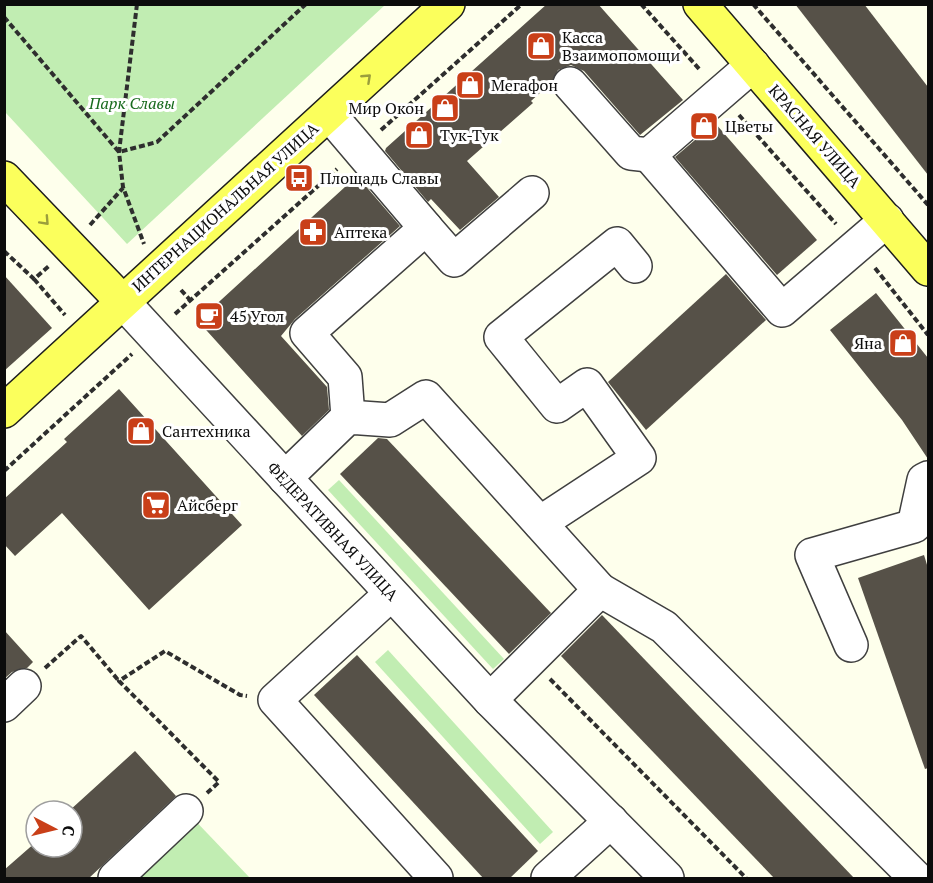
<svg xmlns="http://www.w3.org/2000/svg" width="933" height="883" font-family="'PT Serif',serif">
  <rect width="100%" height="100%" fill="#feffec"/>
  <g fill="#c1edb2">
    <path d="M5,4H385V5L127,244L5,112Z"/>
    <path d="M339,480L504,659L493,669L328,490Z"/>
    <path d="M388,650L553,832L540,844L375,662Z"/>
    <path d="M186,811L250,878H115Z"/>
  </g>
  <g fill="#565148">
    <path d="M547,4H598L683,100L640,135L584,71L571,65L558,70L552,82L531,101L533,103L467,161L499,197L460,230L431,199L428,202L385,151L386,148Z"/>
    <path d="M795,4H864L928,87V175Z"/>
    <path d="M715,123L817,240L777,275L675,157Z"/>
    <path d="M357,176L400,226L295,319L281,336L327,387L329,410L302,436L198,321Z"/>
    <path d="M726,274L766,320L646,430L608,382Z"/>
    <path d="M4,275L52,328L4,371Z"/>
    <path d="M876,293L928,358V459L902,420L830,330Z"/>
    <path d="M119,389L242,525L149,610L62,513L15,556L4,544V499L67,442L64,439Z"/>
    <path d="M378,438L387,439L551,613L509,654L340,474Z"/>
    <path d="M924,555L928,568V768L925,769L858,578Z"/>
    <path d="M602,615L855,879H775L561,656Z"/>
    <path d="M4,630L33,662L27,668L12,672L4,679Z"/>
    <path d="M357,655L538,851L509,879H484L314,695Z"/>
    <path d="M135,751L176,796L88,879H4V870L36,842V847H72V811H69Z"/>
  </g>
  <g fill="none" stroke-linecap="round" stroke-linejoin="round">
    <g stroke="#3f3f3f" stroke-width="36">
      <g id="minor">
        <path d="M753,65L649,155L782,310L887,220"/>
        <path d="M570,84L631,153L649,155"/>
        <path d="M329,114L426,228L307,333L345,377L348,417"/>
        <path d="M426,228L454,260L532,193"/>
        <path d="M122,301L490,700L667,878"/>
        <path d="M285,478L348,417L390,420L426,397L600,590L490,700"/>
        <path d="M540,523L639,458L587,385L557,406L501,337L617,244L635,266"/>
        <path d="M600,590L664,627L916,878"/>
        <path d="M391,594L275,700L436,878"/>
        <path d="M851,645L812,555L914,526L924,480L928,478"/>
        <path d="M4,705L24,686"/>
        <path d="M115,878L186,811"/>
        <path d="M548,878L611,821"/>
      </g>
    </g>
    <g stroke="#1d1d1d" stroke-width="36">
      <g id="major">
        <path d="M700,4L928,269"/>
        <path d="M4,178L122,301"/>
        <path d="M4,411L448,4"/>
      </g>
    </g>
    <g stroke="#2e2e2e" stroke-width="4" stroke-dasharray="6 3" stroke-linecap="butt">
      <path d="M137,4L119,152L123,187L144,244"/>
      <path d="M641,4L701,71"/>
      <path d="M753,4L928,205"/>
      <path d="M4,17L119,152L157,142L306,4"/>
      <path d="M739,115L836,224"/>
      <path d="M381,130L522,4"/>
      <path d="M90,225L123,188"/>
      <path d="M4,251L34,279L49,266"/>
      <path d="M875,268L928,335"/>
      <path d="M34,279L65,315"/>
      <path d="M181,290L190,300"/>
      <path d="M175,314L337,169"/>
      <path d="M4,471L132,354"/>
      <path d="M45,668L81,636L119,681"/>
      <path d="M550,679L746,878"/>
      <path d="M207,793L219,782L119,681L165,651L240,695L247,696"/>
    </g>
    <use href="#minor" stroke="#fff" stroke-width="33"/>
    <use href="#major" stroke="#fbff5c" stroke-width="33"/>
  </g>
  <defs><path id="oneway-chevron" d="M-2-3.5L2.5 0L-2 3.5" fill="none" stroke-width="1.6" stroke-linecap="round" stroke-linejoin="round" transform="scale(1.5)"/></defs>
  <g stroke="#9b9e3c">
    <use href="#oneway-chevron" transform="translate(367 78) rotate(-43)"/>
    <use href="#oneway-chevron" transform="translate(45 221) rotate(47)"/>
  </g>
  <defs>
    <g id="shop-square" transform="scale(1.5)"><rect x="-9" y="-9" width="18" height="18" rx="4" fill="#c93f18" stroke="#fff"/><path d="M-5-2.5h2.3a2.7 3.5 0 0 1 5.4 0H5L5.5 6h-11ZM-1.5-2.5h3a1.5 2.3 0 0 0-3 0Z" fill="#fff"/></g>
    <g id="bus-square" transform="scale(1.5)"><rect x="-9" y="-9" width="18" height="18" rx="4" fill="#c93f18" stroke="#fff"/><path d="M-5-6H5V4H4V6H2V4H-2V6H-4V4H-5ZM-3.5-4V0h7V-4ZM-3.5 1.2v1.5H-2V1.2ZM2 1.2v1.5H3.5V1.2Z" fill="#fff"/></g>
    <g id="pharmacy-square" transform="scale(1.5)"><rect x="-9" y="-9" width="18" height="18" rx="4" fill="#c93f18" stroke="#fff"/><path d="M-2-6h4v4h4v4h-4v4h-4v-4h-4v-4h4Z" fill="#fff"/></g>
    <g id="cafe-square" transform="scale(1.5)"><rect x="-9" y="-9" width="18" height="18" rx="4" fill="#c93f18" stroke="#fff"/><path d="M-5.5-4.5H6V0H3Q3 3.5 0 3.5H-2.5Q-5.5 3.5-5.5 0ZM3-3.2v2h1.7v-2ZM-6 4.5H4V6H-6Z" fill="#fff"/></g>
    <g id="supermarket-square" transform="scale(1.5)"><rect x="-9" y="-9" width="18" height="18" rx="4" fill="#c93f18" stroke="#fff"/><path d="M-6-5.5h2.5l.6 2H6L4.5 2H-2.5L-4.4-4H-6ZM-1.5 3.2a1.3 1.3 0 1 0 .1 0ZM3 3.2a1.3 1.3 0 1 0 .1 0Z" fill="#fff"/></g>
  </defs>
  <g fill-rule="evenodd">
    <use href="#shop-square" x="541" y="46"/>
    <use href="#shop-square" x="470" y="85"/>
    <use href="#shop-square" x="445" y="108"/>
    <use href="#shop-square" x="704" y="126"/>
    <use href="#shop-square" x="419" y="135"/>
    <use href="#bus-square" x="299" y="178"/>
    <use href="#pharmacy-square" x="313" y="232"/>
    <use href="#cafe-square" x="209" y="316"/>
    <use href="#shop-square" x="903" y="343"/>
    <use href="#shop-square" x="141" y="431"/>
    <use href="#supermarket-square" x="156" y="505"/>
  </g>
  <g text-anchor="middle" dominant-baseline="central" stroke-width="6" stroke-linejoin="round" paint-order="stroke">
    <g font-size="16" fill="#0c0c0c" stroke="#fff" text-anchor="start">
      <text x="562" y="37">Касса<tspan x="562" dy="18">Взаимопомощи</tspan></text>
      <text x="491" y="85">Мегафон</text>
      <text x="424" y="108" text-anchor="end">Мир Окон</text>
      <text x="725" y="126">Цветы</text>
      <text x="440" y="135">Тук-Тук</text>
      <text x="320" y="178">Площадь Славы</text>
      <text x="334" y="232">Аптека</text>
      <text x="230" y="316">45 Угол</text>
      <text x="882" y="343" text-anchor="end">Яна</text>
      <text x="162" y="431">Сантехника</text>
      <text x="177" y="505">Айсберг</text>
    </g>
    <g font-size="16" font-style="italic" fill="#176a1c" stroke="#fff">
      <text x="132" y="103">Парк Славы</text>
    </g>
    <g font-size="16" fill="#0c0c0c" stroke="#fff">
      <text transform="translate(815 136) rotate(49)">КРАСНАЯ УЛИЦА</text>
      <text transform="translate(225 207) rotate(-42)">ИНТЕРНАЦИОНАЛЬНАЯ УЛИЦА</text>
      <text transform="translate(333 531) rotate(47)">ФЕДЕРАТИВНАЯ УЛИЦА</text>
    </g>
  </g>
  <rect width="933" height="883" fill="none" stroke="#0c0c0c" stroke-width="12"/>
  <g transform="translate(54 829) rotate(97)"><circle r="28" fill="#ffffff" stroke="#9e9e9e" stroke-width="1.5"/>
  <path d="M0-4.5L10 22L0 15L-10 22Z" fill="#c93f18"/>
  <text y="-9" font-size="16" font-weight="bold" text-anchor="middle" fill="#0c0c0c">С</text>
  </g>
</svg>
